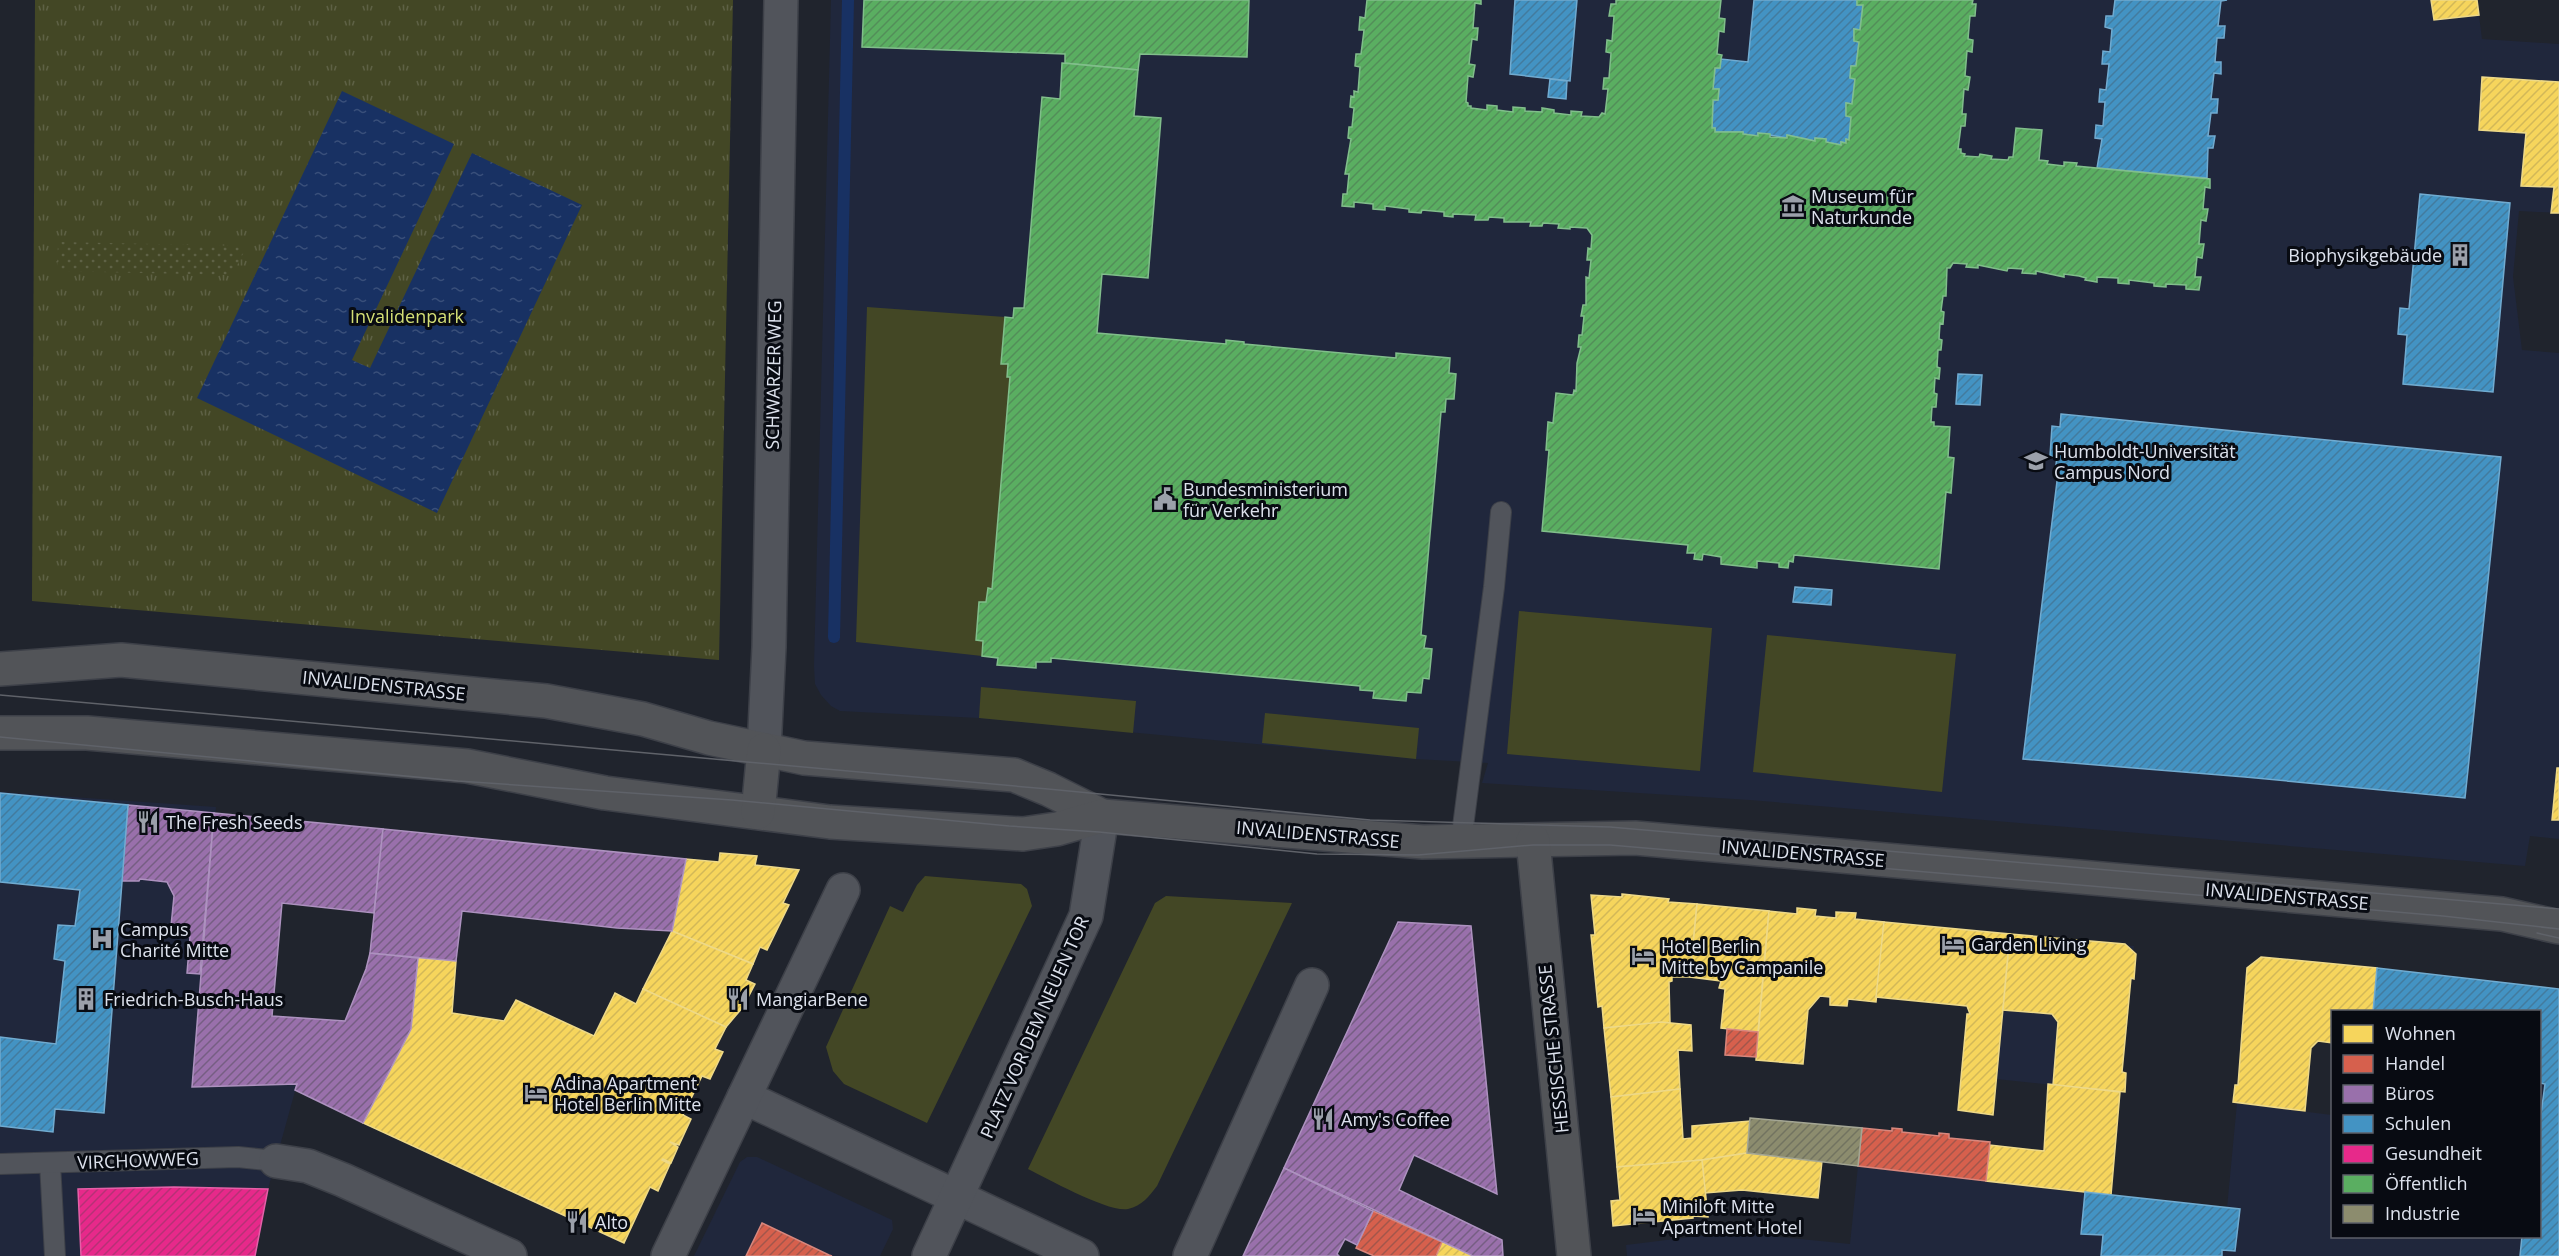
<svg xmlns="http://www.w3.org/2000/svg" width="2559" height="1256" font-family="'Open Sans',sans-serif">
  <defs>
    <pattern id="park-tufts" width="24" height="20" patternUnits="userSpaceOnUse" patternTransform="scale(1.5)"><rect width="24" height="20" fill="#434725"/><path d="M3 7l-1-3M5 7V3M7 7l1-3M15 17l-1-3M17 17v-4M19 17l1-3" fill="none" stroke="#5e6145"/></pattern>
    <pattern id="garden-dots" width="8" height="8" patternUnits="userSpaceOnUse" patternTransform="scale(1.5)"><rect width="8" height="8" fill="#434725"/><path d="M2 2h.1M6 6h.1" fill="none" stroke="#5e6145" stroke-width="1.8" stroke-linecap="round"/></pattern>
    <pattern id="water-ripples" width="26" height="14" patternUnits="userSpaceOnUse" patternTransform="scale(1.5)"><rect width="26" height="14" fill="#183163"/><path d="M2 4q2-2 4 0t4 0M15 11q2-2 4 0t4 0" fill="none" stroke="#394f7a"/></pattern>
    <pattern id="homes-hatch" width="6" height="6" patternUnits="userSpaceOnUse" patternTransform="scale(1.5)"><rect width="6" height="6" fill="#f6d55c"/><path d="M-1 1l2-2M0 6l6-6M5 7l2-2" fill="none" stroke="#d2b858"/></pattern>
    <pattern id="shops-hatch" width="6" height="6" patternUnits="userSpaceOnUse" patternTransform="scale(1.5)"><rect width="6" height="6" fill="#d6604d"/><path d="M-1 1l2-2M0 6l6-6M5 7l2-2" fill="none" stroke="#a2564b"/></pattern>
    <pattern id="offices-hatch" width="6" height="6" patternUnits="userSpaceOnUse" patternTransform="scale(1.5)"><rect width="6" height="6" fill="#9970ab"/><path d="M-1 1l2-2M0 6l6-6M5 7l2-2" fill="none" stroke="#765e83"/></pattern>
    <pattern id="schools-hatch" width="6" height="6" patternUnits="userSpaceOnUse" patternTransform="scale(1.5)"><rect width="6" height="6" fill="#4393c3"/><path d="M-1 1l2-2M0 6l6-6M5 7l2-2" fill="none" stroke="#437b9e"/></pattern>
    <pattern id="health-hatch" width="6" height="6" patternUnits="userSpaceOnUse" patternTransform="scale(1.5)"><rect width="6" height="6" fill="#e7298a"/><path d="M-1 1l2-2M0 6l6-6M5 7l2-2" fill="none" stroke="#b63176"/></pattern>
    <pattern id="public-hatch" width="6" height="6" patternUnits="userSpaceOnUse" patternTransform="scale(1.5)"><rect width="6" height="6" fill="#5aae61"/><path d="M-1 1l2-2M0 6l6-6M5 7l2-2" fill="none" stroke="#538e59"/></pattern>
    <pattern id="industry-hatch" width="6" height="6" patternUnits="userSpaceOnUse" patternTransform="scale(1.5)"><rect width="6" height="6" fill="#8c8c6e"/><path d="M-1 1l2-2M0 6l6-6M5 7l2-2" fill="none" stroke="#727360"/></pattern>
  </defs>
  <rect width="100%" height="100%" fill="#20242d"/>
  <g fill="#20273c">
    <path d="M831,0H2477L2482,39L2559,44V213L2519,211L2513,277L2522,350L2559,353V839L2530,836L2525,866L1750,800L1482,783L1488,763L1416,759L979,718L840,711L831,706L821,695L815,684L814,666Z"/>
    <path d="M0,792L216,807L192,1087L297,1084L268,1189L256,1256H0Z"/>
    <path d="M2010,934L2134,946L2120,1092L1996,1079Z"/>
    <path d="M2559,989V1256H1627L1626,1245L1731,1232L1850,1244L1858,1166L2227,1208L2237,1103L2332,1115V1236H2540V1012Z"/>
    <path d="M747,1157H757L892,1220L893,1229L880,1256H694L740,1162Z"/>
  </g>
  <g fill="#434725">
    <path d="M867,307L1005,317L1001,363L1008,364V377H1010L992,589L988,588L986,602H979L976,640L983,641L982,656L856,642Z"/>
    <path d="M1519,611L1712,628L1700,771L1507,754Z"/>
    <path d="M1767,635L1956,654L1942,792L1753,772Z"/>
    <path d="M981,687L1136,701L1133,733L979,718Z"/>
    <path d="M1265,713L1419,728L1416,759L1262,743Z"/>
    <path d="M925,876L1021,884L1027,889L1032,906L927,1123L844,1084L833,1071L826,1047L890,906L903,912L917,885Z"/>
    <path d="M1166,896L1292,903L1157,1186C1149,1196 1142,1206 1128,1209C1109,1213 1048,1179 1028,1169L1155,903Z"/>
  </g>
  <path fill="url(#park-tufts)" d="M35,0H733L719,660L32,601Z"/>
  <path fill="url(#garden-dots)" d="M58,242L247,246L232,275L57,271Z"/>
  <path fill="url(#water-ripples)" d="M342,91L454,144L352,360L370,368L472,153L582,205L437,513L197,398Z"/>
  <g fill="url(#homes-hatch)" stroke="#eed988" stroke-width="1.5">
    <path d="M2431,0H2477L2479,15L2434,20Z"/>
    <path d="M2482,77L2559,82V213H2551L2554,187L2521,186L2526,133L2479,130Z"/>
    <path d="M2557,768H2559V820H2552Z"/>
    <path d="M720,853L757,856L755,865L799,870L783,903L789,905L767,950L760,947L753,964L672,931L686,859L719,862Z"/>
    <path d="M1622,894L1669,899L1668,902L1697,904L1690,977H1672V981L1669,982L1670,1023L1604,1028L1602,1006L1598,1007L1591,935H1595L1591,895L1622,897Z"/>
    <path d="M1697,904L1769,911L1758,1032L1721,1028L1725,989L1719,988L1721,981L1690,977Z"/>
    <path d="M1797,908L1816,910L1815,916L1836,918V912L1856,913L1855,919L1884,922L1876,1002L1848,999L1847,1006L1830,1005V997L1820,996L1808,1010L1803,1064L1756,1060L1769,911L1797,914Z"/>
    <path d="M1884,922L2010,934L1993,1115L1958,1110L1967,1014H1970L1967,1006L1876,997Z"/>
    <path d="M672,931L753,964L746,980L755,984L743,1007L726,1027L643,989Z"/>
    <path d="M2010,934L2125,944L2136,954L2134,979L2131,978L2122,1072L2126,1073L2125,1092L2053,1085L2058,1022L2052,1014L2003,1010Z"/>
    <path d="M2261,957L2377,968L2373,1012H2332V1043L2318,1041L2311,1048L2305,1111L2233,1102L2235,1085H2238L2247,968Z"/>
    <path d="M418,958L456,961L452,1013L504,1021L516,1000L594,1036L615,993L636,1004L643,989L726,1027L715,1049L723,1052L710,1079L702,1076L683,1115L691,1119L679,1145L670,1142L678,1147L671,1163L663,1159L662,1160L670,1164L658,1191L650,1187L624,1243L363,1123L411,1029Z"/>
    <path d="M1661,1022L1691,1025L1692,1051L1678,1050L1680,1089L1611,1097L1604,1028Z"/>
    <path d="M2048,1084L2120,1092L2111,1195L1986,1181L1990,1145L2044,1151Z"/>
    <path d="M1680,1089L1683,1139L1692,1138V1126L1750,1121L1747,1153L1702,1160L1617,1167L1611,1097Z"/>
    <path d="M1747,1153L1822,1161L1818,1198L1742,1190L1705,1193L1702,1160Z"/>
    <path d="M1702,1160L1708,1217L1693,1216V1218L1613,1226L1611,1201L1620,1200L1617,1167Z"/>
    <path d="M1442,1242L1473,1256H1436Z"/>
  </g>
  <g fill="url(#shops-hatch)" stroke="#d8877d" stroke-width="1.5">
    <path d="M1727,1029L1758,1032L1756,1057L1725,1055Z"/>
    <path d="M1862,1128L1892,1131V1128L1902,1129V1132L1939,1136V1133L1949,1134V1138L1990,1142L1986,1181L1858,1166Z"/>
    <path d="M1373,1211L1442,1242L1436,1256H1374L1356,1248Z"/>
    <path d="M762,1223L829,1255L832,1256H746Z"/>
  </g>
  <g fill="url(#offices-hatch)" stroke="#ad92bf" stroke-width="1.5">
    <path d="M128,805L214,813L200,974L187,973L190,937L170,936L174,896L167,882L140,879L139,881H121Z"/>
    <path d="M214,813L383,829L374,913L282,903L272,1016L345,1021L366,969L370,953L418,958L411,1029L363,1123L295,1090L297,1084L192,1087Z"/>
    <path d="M383,829L686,859L672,931L617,928L462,911L456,961L370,953Z"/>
    <path d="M1398,922L1471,926L1497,1194L1414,1155L1399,1190L1502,1240L1503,1256H1473L1284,1168Z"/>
    <path d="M1284,1168L1373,1211L1357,1245L1345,1239L1337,1254L1339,1256H1243Z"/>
  </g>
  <g fill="url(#schools-hatch)" stroke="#71abd0" stroke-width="1.5">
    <path d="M1515,0H1577L1570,81L1510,74Z"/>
    <path d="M1754,0H1857V5H1863L1860,30L1854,29V41L1859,42L1856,66H1851L1850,78L1855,79L1852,104L1846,103V116L1851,117L1849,140L1846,139V143L1841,142V145L1826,142V139L1815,138V141L1787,135V138L1758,133V136L1743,134V132H1715V128H1712L1713,100H1718L1719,89H1713L1715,68H1720L1721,59L1748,62Z"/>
    <path d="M2115,0H2227L2221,1L2218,26H2225L2224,38H2217L2215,62H2221V74L2214,73L2211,99H2218L2217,113H2211L2208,136H2215L2213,148H2208L2207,178L2097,168L2102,139L2095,138L2096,125L2103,126L2105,102H2099L2100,89L2106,90L2109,64H2102L2103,51L2110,52L2112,29L2105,27L2106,16H2113Z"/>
    <path d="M1550,79L1567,81L1566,99L1548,97Z"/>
    <path d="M2420,194L2510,203L2493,392L2403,384L2407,335L2398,334L2400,308L2409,309Z"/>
    <path d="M1958,374L1982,375L1980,405L1956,404Z"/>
    <path d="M2061,414L2501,457L2465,798L2245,777L2023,759L2058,473L2055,472L2057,457L2050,456L2052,426L2060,427Z"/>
    <path d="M1795,587L1832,590L1831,605L1793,602Z"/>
    <path d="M0,793L128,805L104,1113L55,1109L53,1132L0,1126V1037L56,1044L65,961L54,959L58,925L75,926L80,890L0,882Z"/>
    <path d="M2377,968L2559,989V1256H2520L2522,1236H2540V1121L2545,1084L2540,1083V1012H2373Z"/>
    <path d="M2085,1192L2240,1209L2235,1251L2222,1250V1256H2101L2103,1235L2081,1234Z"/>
  </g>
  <path fill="url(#health-hatch)" stroke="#e460a8" stroke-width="1.5" d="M174,1187L268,1189L255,1256H81L78,1189Z"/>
  <g fill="url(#public-hatch)" stroke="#81be8b" stroke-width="1.5">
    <path d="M864,0H1249L1247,57L1140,54L1138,70L1065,63V54L862,47Z"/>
    <path d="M1367,0H1481V4L1475,3L1473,28H1478L1477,40L1472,39L1469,64L1475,65L1473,77L1468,76L1466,102L1468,103V106H1471V108L1487,110V105L1497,106V110L1513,112V107L1525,108V111L1542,112V108L1554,110V113L1571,115V111L1582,112L1581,116L1599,117L1602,113L1605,114L1608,89H1603L1604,78H1609L1611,53L1606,52L1607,40L1612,41L1614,16H1609L1611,4H1616V0H1721L1719,18L1725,19L1724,32L1719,31L1717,54L1722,55L1721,59L1720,68H1715L1713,89H1719L1718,100H1713L1712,128H1715V132H1743V134L1758,136V133L1770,134V137L1787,138V135L1815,141V138L1826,139V142L1841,145V142L1846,143V139L1849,140L1851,117L1846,116V103L1852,104L1855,79L1850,78L1851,66H1856L1859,42L1854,41V29L1860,30L1863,5H1857V0H1973L1972,4H1976L1975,16H1970L1968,39L1973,40L1972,52L1967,51L1965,76L1970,77L1968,90L1964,89L1962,114H1966L1965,126H1961L1958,149H1961V153L1965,154L1964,156L1979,157L1980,154L1992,156L1991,159L2008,160L2009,157H2013L2016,128L2042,130L2039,160L2048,161L2047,164L2064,166V162L2077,163L2076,166L2210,179V188L2205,187L2203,209H2208L2206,221L2201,220L2199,244H2204L2202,258L2197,257L2195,277H2201L2199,290L2186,289V285L2166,284V287L2154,286V283L2129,280V284L2118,283V278L2097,277V282L2085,280L2086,278L2079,276L2064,274V277L2036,271V274L2022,273L2023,269L2008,268L2007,271L1978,265V268L1966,267L1967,264L1953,263L1950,268H1947L1946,296H1943L1941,311L1944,312L1943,324L1940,323L1939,339L1942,340L1941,350H1938L1937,367L1940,368L1939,379L1935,378L1934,393L1937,394L1936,407H1932L1931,422H1934V426L1950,427L1948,457L1954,458L1951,493L1946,492L1939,569L1794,555L1793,562L1789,561L1788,568L1779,567V563L1757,561V568L1721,564V557L1703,554L1702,560L1694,559L1695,553H1687L1688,545L1542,531L1549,450H1546L1548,422L1553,423L1556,393L1573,395L1574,390L1576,391L1577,363L1581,347H1578L1579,335H1582L1584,316H1581L1583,305H1586V277L1589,278L1591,260H1587L1588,248L1591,249L1592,235L1587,228L1570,227V229L1558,228L1559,224L1543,223L1542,226H1530L1531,222H1504V218L1489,217L1488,220H1475L1476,215L1453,214V217L1444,216V212L1422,210L1421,213L1409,212V209L1385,206V210L1373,209V204L1354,202V207L1342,206L1343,194H1347L1349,174H1345L1351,139L1348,138L1349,127H1352L1354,108L1350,107L1351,96L1354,97V91L1358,92L1360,67L1355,66L1356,54H1361L1364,30H1359L1360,17L1365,18Z"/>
    <path d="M1062,63L1138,70L1134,116L1161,118L1148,278L1102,274L1097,333L1226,344V340L1244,342V344L1396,358V353L1450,358L1449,373L1456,374L1454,399H1446L1445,412H1441L1421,635L1426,636L1424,648L1432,649L1429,679L1423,678L1421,693L1407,692L1406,701L1373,698L1374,691L1360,690V686L1051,658V662H1036V668L997,665L998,658L982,656L983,641L976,640L979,602H986L988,588L992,589L1010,377H1007L1008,364H1001L1005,317L1013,318L1014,308H1024L1042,97L1060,99Z"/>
  </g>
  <path fill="url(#industry-hatch)" stroke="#a4a694" stroke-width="1.5" d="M1750,1118L1862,1128L1858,1166L1747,1153Z"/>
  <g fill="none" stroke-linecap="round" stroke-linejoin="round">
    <path stroke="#183163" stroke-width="12" d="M834,637L848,0"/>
    <g stroke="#3d4048" stroke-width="22">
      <g id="service">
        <path d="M1461,842L1494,587L1501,512"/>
        <path d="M50,1163L55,1256"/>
        <path d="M0,1164L238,1157L276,1161"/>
      </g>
    </g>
    <g stroke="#3d4048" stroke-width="36">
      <g id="minor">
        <path d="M764,750L769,647L781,0"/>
        <path d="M744,1097L1082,1256"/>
        <path d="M276,1161L308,1166L343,1180L510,1256"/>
        <path d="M668,1256L843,890"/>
        <path d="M1190,1256L1312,985"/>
      </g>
    </g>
    <g stroke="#3d4048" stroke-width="36">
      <path id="tertiary" d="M929,1256L1086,916L1102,816"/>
    </g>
    <g stroke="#3d4048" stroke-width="36">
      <g id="secondary">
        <path d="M0,669L121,660L546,701L643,719L709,738L804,758L1014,775L1048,789L1102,816"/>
        <path d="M0,733H87L467,766L605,793L830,822L1023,834L1057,829L1102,816L1423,842L1635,838L2502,914L2559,927"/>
        <path d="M758,812L764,750"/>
        <path d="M1533,841L1574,1256"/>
      </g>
    </g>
    <use href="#service" stroke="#51545b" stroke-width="20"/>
    <use href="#minor" stroke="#51545b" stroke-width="33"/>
    <use href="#tertiary" stroke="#51545b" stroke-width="33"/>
    <use href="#secondary" stroke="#525458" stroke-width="33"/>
    <g stroke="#5f6269" stroke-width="1.5">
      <path d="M0,695L1048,789L1370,820L1610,827L2559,909"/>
      <path d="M0,737L458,781L732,800L1009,826L1099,832L1317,854L1418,855L1533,845H1610L2443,916L2559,929"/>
      <path d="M2537,933L2559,938"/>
    </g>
  </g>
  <defs>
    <g id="museum-bare" transform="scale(1.8)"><path d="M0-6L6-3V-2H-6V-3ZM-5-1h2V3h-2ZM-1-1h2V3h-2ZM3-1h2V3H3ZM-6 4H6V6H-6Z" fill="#9ba0aa" stroke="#080b12" stroke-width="2.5" paint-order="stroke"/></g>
    <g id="building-bare" transform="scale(1.8)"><path d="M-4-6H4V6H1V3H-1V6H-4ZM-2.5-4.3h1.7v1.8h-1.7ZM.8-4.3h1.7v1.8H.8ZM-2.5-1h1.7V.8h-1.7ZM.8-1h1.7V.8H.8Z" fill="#9ba0aa" stroke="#080b12" stroke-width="2.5" paint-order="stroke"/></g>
    <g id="university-bare" transform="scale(1.8)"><path d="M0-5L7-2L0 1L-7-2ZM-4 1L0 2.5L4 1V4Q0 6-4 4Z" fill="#9ba0aa" stroke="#080b12" stroke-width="2.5" paint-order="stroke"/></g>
    <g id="civic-bare" transform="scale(1.8)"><path d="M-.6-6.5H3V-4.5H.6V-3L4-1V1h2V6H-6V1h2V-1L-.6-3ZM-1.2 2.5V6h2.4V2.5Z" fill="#9ba0aa" stroke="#080b12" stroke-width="2.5" paint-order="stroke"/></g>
    <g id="restaurant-bare" transform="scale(1.8)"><path d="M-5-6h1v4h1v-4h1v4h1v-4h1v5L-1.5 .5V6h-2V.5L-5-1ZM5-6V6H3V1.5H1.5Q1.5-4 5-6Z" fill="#9ba0aa" stroke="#080b12" stroke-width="2.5" paint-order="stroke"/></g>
    <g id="hospital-bare" transform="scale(1.8)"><path d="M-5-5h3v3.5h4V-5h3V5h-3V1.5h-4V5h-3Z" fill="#9ba0aa" stroke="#080b12" stroke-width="2.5" paint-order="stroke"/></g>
    <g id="hotel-bare" transform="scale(1.8)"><path d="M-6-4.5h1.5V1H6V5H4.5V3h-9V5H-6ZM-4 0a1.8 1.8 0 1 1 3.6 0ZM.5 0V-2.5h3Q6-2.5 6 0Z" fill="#9ba0aa" stroke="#080b12" stroke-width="2.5" paint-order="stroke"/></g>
  </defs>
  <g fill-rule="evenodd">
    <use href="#museum-bare" x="1793" y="206"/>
    <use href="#building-bare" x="2460" y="255"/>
    <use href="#university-bare" x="2036" y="461"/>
    <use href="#civic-bare" x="1165" y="499"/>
    <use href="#restaurant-bare" x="148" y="822"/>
    <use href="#hospital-bare" x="102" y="939"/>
    <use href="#hotel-bare" x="1953" y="944"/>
    <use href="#hotel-bare" x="1643" y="956"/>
    <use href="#building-bare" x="86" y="999"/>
    <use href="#restaurant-bare" x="738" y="999"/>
    <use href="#hotel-bare" x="536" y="1093"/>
    <use href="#restaurant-bare" x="1323" y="1119"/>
    <use href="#hotel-bare" x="1644" y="1216"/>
    <use href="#restaurant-bare" x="577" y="1222"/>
  </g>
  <g text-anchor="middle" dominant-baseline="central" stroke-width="6" stroke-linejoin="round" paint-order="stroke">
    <g font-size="18" fill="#dde2ed" stroke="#080b12" text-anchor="start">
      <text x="1811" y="196">Museum für<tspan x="1811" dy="21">Naturkunde</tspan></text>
      <text x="2442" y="255" text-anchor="end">Biophysikgebäude</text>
      <text x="2054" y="451">Humboldt-Universität<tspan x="2054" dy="21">Campus Nord</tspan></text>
      <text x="1183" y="489">Bundesministerium<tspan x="1183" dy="21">für Verkehr</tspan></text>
      <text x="166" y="822">The Fresh Seeds</text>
      <text x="120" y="929">Campus<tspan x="120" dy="21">Charité Mitte</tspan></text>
      <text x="1971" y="944">Garden Living</text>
      <text x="1661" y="946">Hotel Berlin<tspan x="1661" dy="21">Mitte by Campanile</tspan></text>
      <text x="104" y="999">Friedrich-Busch-Haus</text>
      <text x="756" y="999">MangiarBene</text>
      <text x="554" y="1083">Adina Apartment<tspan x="554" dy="21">Hotel Berlin Mitte</tspan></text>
      <text x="1341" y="1119">Amy's Coffee</text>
      <text x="1662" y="1206">Miniloft Mitte<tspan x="1662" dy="21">Apartment Hotel</tspan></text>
      <text x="595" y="1222">Alto</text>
    </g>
    <g font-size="18" fill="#d4df76" stroke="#080b12">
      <text x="407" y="316">Invalidenpark</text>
    </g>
    <g font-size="18" fill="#dde2ed" stroke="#080b12">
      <text transform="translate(773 375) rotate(-89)">SCHWARZER WEG</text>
      <text transform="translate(384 685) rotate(6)">INVALIDENSTRASSE</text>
      <text transform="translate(1318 834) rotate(5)">INVALIDENSTRASSE</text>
      <text transform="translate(1803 853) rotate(5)">INVALIDENSTRASSE</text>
      <text transform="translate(2287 896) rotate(5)">INVALIDENSTRASSE</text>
      <text transform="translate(1034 1027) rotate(-66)">PLATZ VOR DEM NEUEN TOR</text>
      <text transform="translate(1553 1049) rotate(-96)">HESSISCHE STRASSE</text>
      <text transform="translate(138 1160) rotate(-2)">VIRCHOWWEG</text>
    </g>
  </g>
  <rect x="2331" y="1010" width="210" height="228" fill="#080b12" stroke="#5d616a" stroke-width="1.5"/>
  <rect x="2343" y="1025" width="30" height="18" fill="#f6d55c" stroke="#5d616a" stroke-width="1.5"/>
  <text x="2385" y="1040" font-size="18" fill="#dde2ed">Wohnen</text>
  <rect x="2343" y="1055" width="30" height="18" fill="#d6604d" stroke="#5d616a" stroke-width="1.5"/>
  <text x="2385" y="1070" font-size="18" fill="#dde2ed">Handel</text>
  <rect x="2343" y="1085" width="30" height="18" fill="#9970ab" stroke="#5d616a" stroke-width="1.5"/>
  <text x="2385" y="1100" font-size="18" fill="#dde2ed">Büros</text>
  <rect x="2343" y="1115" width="30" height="18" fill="#4393c3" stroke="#5d616a" stroke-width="1.5"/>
  <text x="2385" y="1130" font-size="18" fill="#dde2ed">Schulen</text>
  <rect x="2343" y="1145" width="30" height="18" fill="#e7298a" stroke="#5d616a" stroke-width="1.5"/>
  <text x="2385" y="1160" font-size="18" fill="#dde2ed">Gesundheit</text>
  <rect x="2343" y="1175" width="30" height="18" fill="#5aae61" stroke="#5d616a" stroke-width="1.5"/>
  <text x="2385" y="1190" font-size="18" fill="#dde2ed">Öffentlich</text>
  <rect x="2343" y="1205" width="30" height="18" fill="#8c8c6e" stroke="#5d616a" stroke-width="1.5"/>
  <text x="2385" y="1220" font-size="18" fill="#dde2ed">Industrie</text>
</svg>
